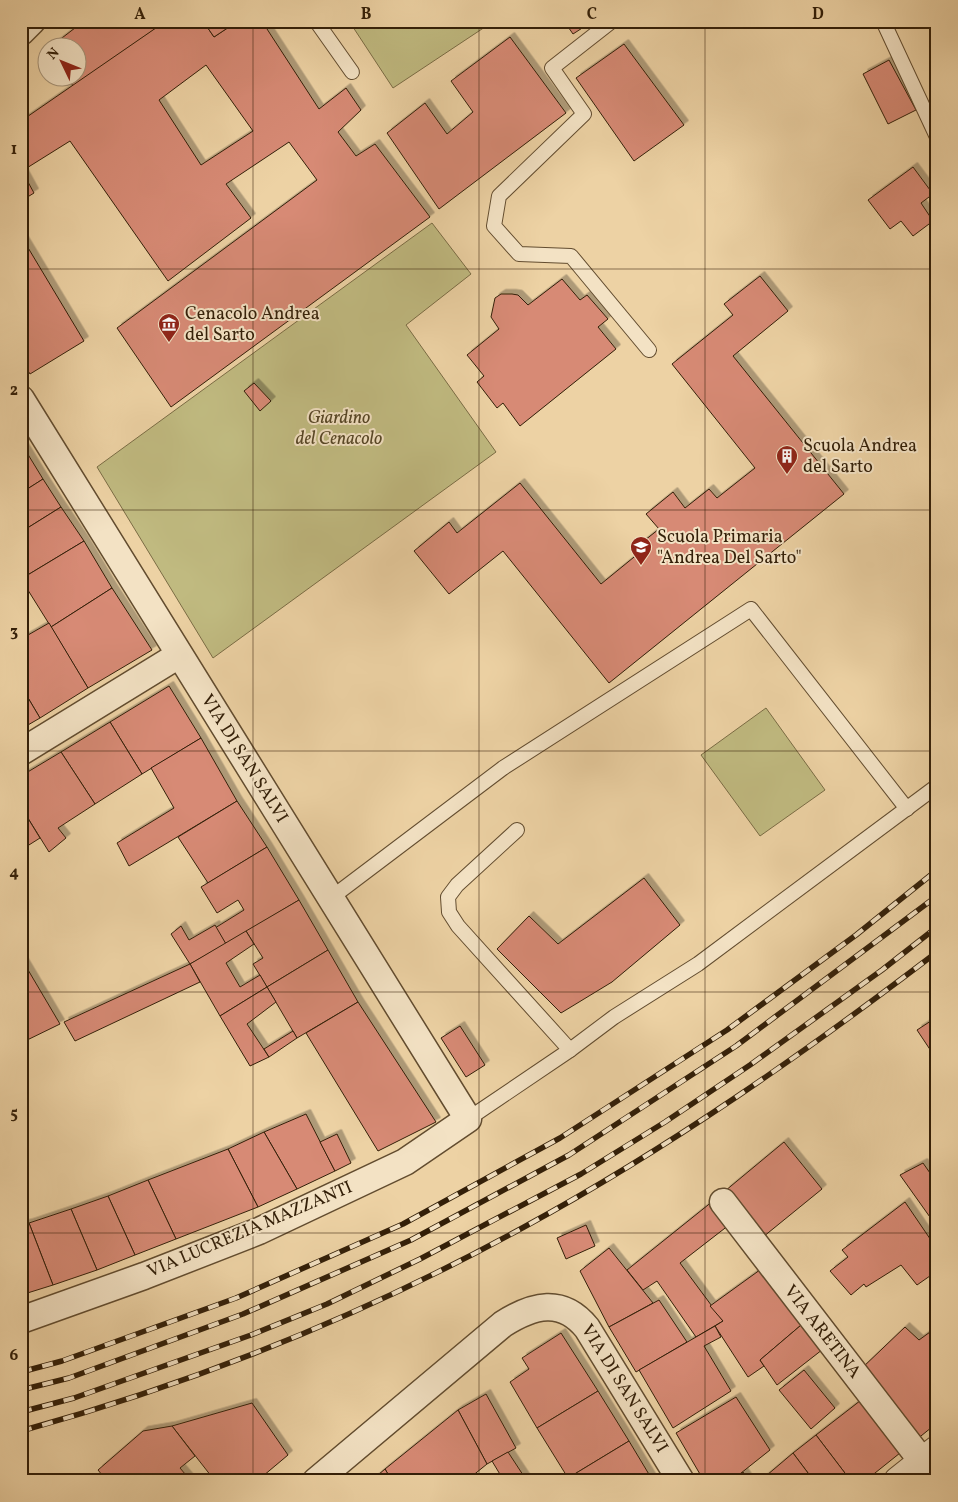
<svg xmlns="http://www.w3.org/2000/svg" width="958" height="1502" font-family="Vollkorn,serif">
  <defs>
    <filter id="shadow"><feDropShadow dx="4.5" dy="-4.5" stdDeviation="0" flood-color="#0004"/></filter>
  </defs>
  <rect width="100%" height="100%" fill="#edd2a4"/>
  <filter id="stains"><feTurbulence type="fractalNoise" baseFrequency=".004" numOctaves="4"/><feColorMatrix values="0 0 0 0 .2 0 0 0 0 .09 0 0 0 0 .02 0 0 0 .5 -.17"/></filter>
  <radialGradient id="worn" r=".72"><stop offset=".6" stop-color="#630" stop-opacity="0"/><stop offset="1" stop-color="#630" stop-opacity=".3"/></radialGradient>
  <g fill="#c0ba80" stroke="#7a6c44">
    <path d="M349,21H494L393,88Z"/>
    <path d="M432,223L471,274L406,325L496,452L213,658L97,467Z"/>
    <path d="M766,708L825,790L760,836L701,755Z"/>
  </g>
  <g fill="#d78a75" stroke="#331f08" fill-rule="evenodd" filter="url(#shadow)">
    <path d="M84,21H166L74,87L67,78H78V48H49Z"/>
    <path d="M166,21H203L214,37L238,21H279L267,29L319,109L346,88L361,110L338,132L356,156L375,144L430,217L171,407L117,328L317,180L289,142L226,184L251,218L168,281L70,141L22,171L34,193L21,201V121ZM206,65L253,131L201,165L159,100Z"/>
    <path d="M203,21H238L214,37Z"/>
    <path d="M564,21H593L573,34Z"/>
    <path d="M510,37L566,113L439,209L387,133L425,103L447,134L473,112L451,81Z"/>
    <path d="M624,44L684,125L634,161L576,78Z"/>
    <path d="M889,60L916,110L888,124L863,74Z"/>
    <path d="M913,167L933,194L921,203L933,221L913,236L901,221L890,229L868,200Z"/>
    <path d="M21,236L84,341L30,374L21,359Z"/>
    <path d="M760,276L788,311L733,356L844,494L609,683L503,551L449,594L414,551L449,522L457,533L520,483L601,584L639,553L635,548L659,529L646,514L673,492L685,508L709,489L717,498L755,468L672,364L733,315L724,304Z"/>
    <path d="M562,279L580,300L587,295L608,319L598,327L616,349L520,426L503,403L497,408L477,382L484,376L467,355L499,329L491,317L495,298L501,294H512L518,295L528,305Z"/>
    <path d="M254,383L271,401L260,411L244,391Z"/>
    <path d="M21,443L43,479L21,493Z"/>
    <path d="M43,479L61,507L21,532V493Z"/>
    <path d="M61,507L84,541L21,579V532Z"/>
    <path d="M84,541L112,588L51,627L21,579Z"/>
    <path d="M112,588L152,650L88,688L51,627Z"/>
    <path d="M49,623L88,688L40,718L21,686V639Z"/>
    <path d="M21,686L40,718L21,729Z"/>
    <path d="M169,686L201,738L142,774L110,722Z"/>
    <path d="M110,722L142,774L95,804L61,752Z"/>
    <path d="M201,738L237,801L129,866L117,843L174,808L151,768Z"/>
    <path d="M61,752L95,804L58,828L66,838L49,852L21,807V776Z"/>
    <path d="M237,801L267,847L208,883L178,837Z"/>
    <path d="M21,807L40,838L21,850Z"/>
    <path d="M267,847L299,900L226,944L215,928L244,910L238,900L217,913L201,887Z"/>
    <path d="M644,878L680,925L612,982L561,1013L497,949L529,916L558,944Z"/>
    <path d="M299,900L328,950L267,987L253,964L263,958L246,931Z"/>
    <path d="M215,925L226,944L190,964L171,934L181,926L189,940Z"/>
    <path d="M246,931L254,944L226,963L240,987L260,975L267,987L220,1016L190,964Z"/>
    <path d="M328,950L358,1002L297,1038L267,987Z"/>
    <path d="M21,958L60,1024L21,1043Z"/>
    <path d="M190,964L200,982L75,1041L64,1022Z"/>
    <path d="M267,987L276,1002L247,1024L269,1057L250,1066L220,1016Z"/>
    <path d="M358,1002L436,1122L378,1151L306,1033Z"/>
    <path d="M937,1017V1060L917,1030Z"/>
    <path d="M460,1026L485,1065L466,1077L441,1038Z"/>
    <path d="M293,1031L297,1038L269,1057L264,1049Z"/>
    <path d="M306,1114L335,1171L297,1189L264,1132Z"/>
    <path d="M264,1132L297,1189L258,1207L228,1149Z"/>
    <path d="M337,1134L351,1163L335,1171L320,1142Z"/>
    <path d="M784,1142L822,1189L763,1237L725,1191Z"/>
    <path d="M228,1149L258,1207L176,1239L148,1180Z"/>
    <path d="M923,1163L937,1183V1227L900,1175Z"/>
    <path d="M148,1180L176,1239L135,1255L108,1196Z"/>
    <path d="M108,1196L135,1255L97,1270L71,1209Z"/>
    <path d="M713,1201L729,1225L680,1263L723,1321L696,1337L657,1281L643,1290L627,1270Z"/>
    <path d="M905,1202L937,1249V1271L917,1285L901,1265L866,1287L864,1284L851,1295L830,1271L848,1257L842,1250Z"/>
    <path d="M71,1209L97,1270L53,1285L29,1223Z"/>
    <path d="M29,1223L53,1285L21,1295V1225Z"/>
    <path d="M586,1225L595,1246L566,1259L557,1238Z"/>
    <path d="M609,1248L653,1303L609,1327L580,1271Z"/>
    <path d="M764,1267L807,1320L760,1360L764,1366L748,1377L715,1326L723,1321L710,1306Z"/>
    <path d="M659,1300L687,1342L636,1372L609,1327Z"/>
    <path d="M807,1320L827,1346L777,1385L760,1360Z"/>
    <path d="M715,1326L721,1337L704,1346L731,1391L673,1428L639,1370Z"/>
    <path d="M905,1327L919,1340L937,1327V1423L916,1440L861,1369Z"/>
    <path d="M561,1333L598,1391L537,1428L510,1382L529,1369L522,1358Z"/>
    <path d="M804,1370L835,1408L811,1429L779,1390Z"/>
    <path d="M598,1391L629,1441L568,1478L537,1428Z"/>
    <path d="M486,1394L516,1448L487,1464L458,1410Z"/>
    <path d="M736,1397L770,1450L731,1481H704L676,1433Z"/>
    <path d="M865,1397L905,1449L865,1481H851L816,1435Z"/>
    <path d="M252,1403L288,1455L257,1481H215L172,1426Z"/>
    <path d="M458,1410L487,1464L466,1481H392L385,1469Z"/>
    <path d="M172,1426L195,1456L180,1468L191,1481H107L98,1470L143,1431Z"/>
    <path d="M816,1435L851,1481H814L793,1453Z"/>
    <path d="M629,1441L653,1481H563L568,1478Z"/>
    <path d="M508,1452L527,1481H504L492,1461Z"/>
    <path d="M793,1453L814,1481H760Z"/>
    <path d="M385,1469L392,1481H371Z"/>
    <path d="M743,1472L749,1481H731Z"/>
  </g>
  <g fill="none" stroke-linecap="round" stroke-linejoin="round">
    <g stroke="#624c2f" stroke-width="16">
      <g id="service">
        <path d="M316,21L352,72"/>
        <path d="M612,21L552,68L584,114L499,196L494,226L519,254L571,256L649,350"/>
        <path d="M883,21L937,137"/>
        <path d="M517,830L457,885L448,897L449,912L458,926L570,1050"/>
        <path d="M331,898L503,768L751,609L907,809"/>
        <path d="M468,1119L570,1050L614,1017L698,964L937,786"/>
      </g>
    </g>
    <g stroke="#624c2f" stroke-width="29">
      <g id="minor">
        <path d="M21,32L32,21"/>
        <path d="M21,399L468,1119L405,1162L259,1231L144,1276L21,1320"/>
        <path d="M21,752L179,655"/>
        <path d="M723,1202L922,1461"/>
        <path d="M316,1481L503,1324C533,1305 562,1297 587,1328L681,1481"/>
      </g>
    </g>
    <g stroke="#624c2f" stroke-width="30">
      <path id="tertiary" d="M898,1481L937,1450"/>
    </g>
    <use href="#service" stroke="#f3e2c4" stroke-width="14"/>
    <use href="#minor" stroke="#f3e2c4" stroke-width="26"/>
    <use href="#tertiary" stroke="#f3e2c4" stroke-width="28"/>
    <g stroke="#331f08" stroke-width="5.5">
      <g id="rail">
        <path d="M21,1372L62,1361L236,1298L403,1224L560,1138L727,1030L856,935L937,870"/>
        <path d="M21,1390L69,1378L243,1314L411,1240L569,1155L736,1046L937,896"/>
        <path d="M21,1412L74,1398L251,1335L327,1304L420,1259L581,1174L665,1122L750,1065L882,970L937,927"/>
        <path d="M21,1431C195,1383 366,1314 524,1227C669,1148 806,1052 937,952"/>
      </g>
    </g>
    <use href="#rail" stroke="#f3e2c4" stroke-width="4" stroke-dasharray="11" stroke-linecap="butt"/>
  </g>
  <path fill="none" stroke="#331f08" stroke-width="1" stroke-opacity="0.55" d="M253,21V1481M479,21V1481M705,21V1481M21,269H937M21,510H937M21,751H937M21,992H937M21,1233H937"/>
  <defs>
    <g id="museum-pin" transform="scale(1.125)"><path d="M0 17L-7.5 6A9.5 9.5 0 1 1 7.5 6Z" fill="#8f2418" stroke="#f3e2c4"/><path d="M0-6L6-3V-2H-6V-3ZM-5-1h2V3h-2ZM-1-1h2V3h-2ZM3-1h2V3H3ZM-6 4H6V6H-6Z" fill="#fff"/></g>
    <g id="building-pin" transform="scale(1.125)"><path d="M0 17L-7.5 6A9.5 9.5 0 1 1 7.5 6Z" fill="#8f2418" stroke="#f3e2c4"/><path d="M-4-6H4V6H1V3H-1V6H-4ZM-2.5-4.3h1.7v1.8h-1.7ZM.8-4.3h1.7v1.8H.8ZM-2.5-1h1.7V.8h-1.7ZM.8-1h1.7V.8H.8Z" fill="#fff"/></g>
    <g id="school-pin" transform="scale(1.125)"><path d="M0 17L-7.5 6A9.5 9.5 0 1 1 7.5 6Z" fill="#8f2418" stroke="#f3e2c4"/><path d="M0-5L7-2L0 1L-7-2ZM-4 1L0 2.5L4 1V4Q0 6-4 4Z" fill="#fff"/></g>
  </defs>
  <g fill-rule="evenodd">
    <use href="#museum-pin" x="169" y="324"/>
    <use href="#building-pin" x="787" y="456"/>
    <use href="#school-pin" x="641" y="547"/>
  </g>
  <g text-anchor="middle" dominant-baseline="central" stroke-width="4" stroke-linejoin="round" paint-order="stroke">
    <g font-size="18" fill="#331f08" stroke="#f3e2c4" text-anchor="start">
      <text x="185" y="314">Cenacolo Andrea<tspan x="185" dy="21">del Sarto</tspan></text>
      <text x="803" y="446">Scuola Andrea<tspan x="803" dy="21">del Sarto</tspan></text>
      <text x="657" y="537">Scuola Primaria<tspan x="657" dy="21">"Andrea Del Sarto"</tspan></text>
    </g>
    <g font-size="18" font-style="italic" fill="#564626" stroke="#f3e2c4">
      <text x="339" y="418">Giardino<tspan x="339" dy="21">del Cenacolo</tspan></text>
    </g>
    <g font-size="18" fill="#331f08" stroke="#f3e2c4">
      <text transform="translate(244 759) rotate(58)">VIA DI SAN SALVI</text>
      <text transform="translate(250 1230) rotate(-23)">VIA LUCREZIA MAZZANTI</text>
      <text transform="translate(822 1332) rotate(52)">VIA ARETINA</text>
      <text transform="translate(624 1389) rotate(58)">VIA DI SAN SALVI</text>
    </g>
  </g>
  <rect width="958" height="1502" fill="none" stroke="#edd2a4" stroke-width="55"/>
  <g transform="translate(62 62) rotate(313)"><circle r="24" fill="#f3e2c4" stroke="#a69479"/>
  <path d="M0-4L9 19L0 12L-9 19Z" fill="#8f2418"/>
  <text y="-8" font-size="14" font-weight="bold" text-anchor="middle" fill="#331f08">N</text>
  </g>
  <rect x="28" y="28" width="902" height="1446" fill="none" stroke="#331f08" stroke-width="2"/>
  <g font-size="16" text-anchor="middle" font-weight="bold" fill="#331f08">
    <text x="140" y="19">A</text>
    <text x="366" y="19">B</text>
    <text x="592" y="19">C</text>
    <text x="818" y="19">D</text>
    <text x="14" y="154">1</text>
    <text x="14" y="395">2</text>
    <text x="14" y="636">3</text>
    <text x="14" y="877">4</text>
    <text x="14" y="1118">5</text>
    <text x="14" y="1360">6</text>
  </g>
  <rect width="100%" height="100%" filter="url(#stains)"/>
  <rect width="100%" height="100%" fill="url(#worn)"/>
</svg>
